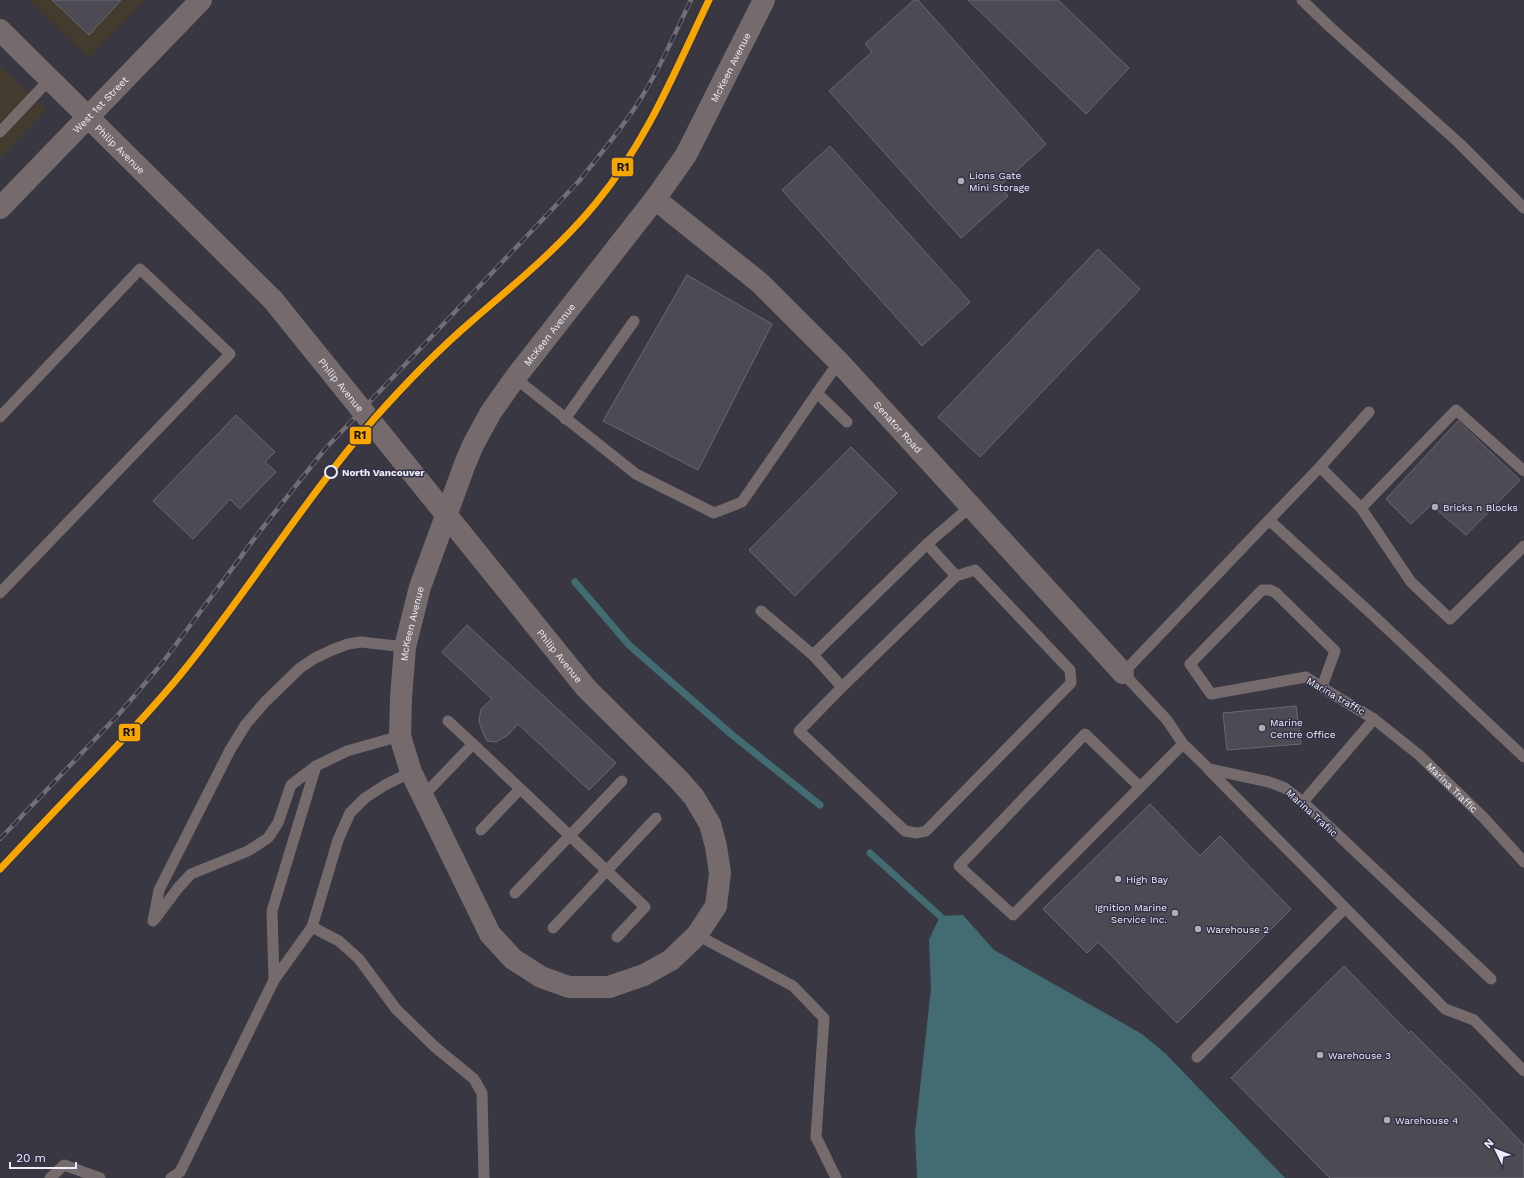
<svg xmlns="http://www.w3.org/2000/svg" width="1524" height="1178" font-family="'Work Sans',sans-serif">
  <rect width="100%" height="100%" fill="#383742"/>
  <g fill="#423b2e">
    <path d="M28,0H145L89,58Z"/>
    <path d="M0,65L46,110L0,159Z"/>
  </g>
  <path fill="#426c72" d="M963,915L994,950L1142,1034L1166,1054L1285,1178H917L915,1133L931,988L929,940L940,916Z"/>
  <g fill="none" stroke-linecap="round" stroke-linejoin="round">
    <g stroke="#426c72" stroke-width="7">
      <path d="M575,582L629,645L731,734L820,805"/>
      <path d="M870,853L940,916"/>
    </g>
  </g>
  <g fill="#4e4a54" stroke="#6c6871">
    <path d="M52,0H121L89,35Z"/>
    <path d="M914,0H918L1046,144L1000,186L1008,196L961,238L829,91L872,52L865,44Z"/>
    <path d="M968,0H1058L1129,68L1086,114Z"/>
    <path d="M830,146L970,302L922,346L782,190Z"/>
    <path d="M1098,249L1140,289L980,457L938,417Z"/>
    <path d="M687,275L772,324L698,470L603,421Z"/>
    <path d="M236,415L275,452L265,462L276,472L240,509L230,499L193,539L153,501Z"/>
    <path d="M1458,421L1520,480L1466,535L1431,505L1411,524L1386,499Z"/>
    <path d="M851,447L897,493L795,596L749,550Z"/>
    <path d="M467,625L616,763L589,790L518,724L508,735L496,742L487,741L484,735L479,721L481,709L492,699L442,652Z"/>
    <path d="M1296,706L1301,744L1227,750L1223,713Z"/>
    <path d="M1150,804L1200,856L1220,836L1291,909L1177,1023L1098,942L1087,953L1043,909Z"/>
    <path d="M1344,966L1409,1033L1411,1031L1479,1098L1524,1145V1178H1330L1231,1078Z"/>
  </g>
  <g fill="none" stroke-linecap="round" stroke-linejoin="round">
    <g stroke="#756b6c" stroke-width="11">
      <path d="M1302,0L1330,27L1459,143L1524,208"/>
      <path d="M0,132L50,79"/>
      <path d="M839,362L817,393L847,422"/>
      <path d="M515,378L636,474L714,513L742,502L817,393"/>
      <path d="M0,417L140,269L230,354L0,593"/>
      <path d="M565,419L634,321"/>
      <path d="M1320,467L1361,508"/>
      <path d="M1524,471L1456,410L1361,508L1411,582L1450,619L1524,546"/>
      <path d="M1269,520L1320,467L1369,412"/>
      <path d="M761,611L813,655L842,687L799,731L905,831L917,833L926,831L1071,683L1070,670L975,570L956,576"/>
      <path d="M813,655L927,544L971,506"/>
      <path d="M842,687L956,576L927,544"/>
      <path id="s1" d="M1374,719L1419,755L1484,818L1524,862"/>
      <path d="M473,744L645,907L617,937"/>
      <path d="M1209,770L1445,1009L1474,1020L1524,1071"/>
      <path d="M1140,787L1085,734L959,866L1013,915L1183,744"/>
      <path d="M423,796L473,744L448,721"/>
      <path d="M1303,802L1374,719C1351,705 1328,692 1306,677L1211,694L1190,664L1262,590H1270L1276,593L1335,651L1322,687"/>
      <path d="M481,830L520,789"/>
      <path d="M515,893L622,781"/>
      <path d="M155,919L178,888L191,874L248,851L268,838L278,823L291,785L316,766"/>
      <path d="M153,921L159,890L230,750L246,724L265,702L300,668L315,658L332,650L348,644L361,642L405,647"/>
      <path d="M312,927L339,941L359,959L396,1009L435,1047L474,1079L482,1093L484,1178"/>
      <path d="M553,928L656,818"/>
      <path d="M697,935L793,986L824,1018L816,1137L836,1178"/>
      <path d="M1491,979L1303,802L1285,788L1269,782L1209,769L1183,744L1167,720L1123,673L1269,520L1376,618L1524,757"/>
      <path d="M274,980L272,911L316,766L347,751L400,736"/>
      <path d="M1197,1057L1345,908"/>
      <path d="M50,1178L64,1165L100,1178"/>
      <path d="M171,1178L180,1172L274,980L312,927L338,840L350,813L365,798L385,785L411,772"/>
    </g>
    <g stroke="#756b6c" stroke-width="22">
      <path id="s2" d="M0,30L273,300"/>
      <path id="s3" d="M655,199L760,283L839,362L1123,673"/>
      <path id="s4" d="M586,688L679,780L694,797L710,824L716,846L720,873L716,906L697,935L671,960L644,975L609,987H569L541,977L513,959L490,934L411,772L400,736L401,698L405,647L420,587L465,464L473,445L491,412L515,378L655,199L686,155L764,0"/>
    </g>
    <path stroke="#756b6c" stroke-width="22" id="s5" d="M0,208L201,0"/>
    <g stroke="#746e73" stroke-width="4.5">
      <path id="rail" d="M0,839L119,714L163,662L260,531L325,449L579,181C599,156 619,132 636,106C658,73 674,35 691,0"/>
    </g>
    <use href="#rail" stroke="#343247" stroke-width="3" stroke-dasharray="9" stroke-linecap="butt"/>
    <path stroke="#756b6c" stroke-width="22" id="s6" d="M273,300L586,688"/>
    <g stroke="#343247" stroke-width="10">
      <path id="rail-1" d="M0,869C33,834 65,800 98,766C128,734 158,703 185,669C250,588 305,499 373,420C404,385 438,350 473,320C516,283 560,247 596,203C646,143 676,69 709,0"/>
    </g>
    <use href="#rail-1" stroke="#f7a600" stroke-width="7"/>
  </g>
  <g fill="#aeadba" stroke="#343247" stroke-width="1.5">
    <circle cx="961" cy="181" r="4"/>
    <circle cx="1435" cy="507" r="4"/>
    <circle cx="1262" cy="728" r="4"/>
    <circle cx="1118" cy="879" r="4"/>
    <circle cx="1175" cy="913" r="4"/>
    <circle cx="1198" cy="929" r="4"/>
    <circle cx="1320" cy="1055" r="4"/>
    <circle cx="1387" cy="1120" r="4"/>
  </g>
  <circle fill="#343247" stroke="#edecfa" stroke-width="2" cx="331" cy="472" r="6"/>
  <g text-anchor="middle" dominant-baseline="central" stroke-width="3" stroke-linejoin="round" paint-order="stroke">
    <g font-size="10" fill="#edecfa" stroke="#343247">
      <text stroke="none"><textPath href="#s4" startOffset="1523">McKeen Avenue</textPath></text>
      <text stroke="none"><textPath href="#s5" startOffset="144">West 1st Street</textPath></text>
      <text stroke="none"><textPath href="#s2" startOffset="169">Philip Avenue</textPath></text>
      <text stroke="none"><textPath href="#s4" startOffset="1199">McKeen Avenue</textPath></text>
      <text stroke="none"><textPath href="#s6" startOffset="109">Philip Avenue</textPath></text>
      <text stroke="none"><textPath href="#s3" startOffset="334">Senator Road</textPath></text>
      <text stroke="none"><textPath href="#s4" startOffset="875">McKeen Avenue</textPath></text>
      <text stroke="none"><textPath href="#s6" startOffset="457">Philip Avenue</textPath></text>
      <text transform="translate(1336 696) rotate(30)">Marina traffic</text>
      <text stroke="none"><textPath href="#s1" startOffset="104">Marina Traffic</textPath></text>
      <text transform="translate(1312 813) rotate(42)">Marina Trafiic</text>
    </g>
    <g font-size="10" fill="#edecfa" stroke="#343247" text-anchor="start">
      <text x="969" y="175">Lions Gate<tspan x="969" dy="12">Mini Storage</tspan></text>
      <text x="1443" y="507">Bricks n Blocks</text>
      <text x="1270" y="722">Marine<tspan x="1270" dy="12">Centre Office</tspan></text>
      <text x="1126" y="879">High Bay</text>
      <text x="1167" y="907" text-anchor="end">Ignition Marine<tspan x="1167" dy="12">Service Inc.</tspan></text>
      <text x="1206" y="929">Warehouse 2</text>
      <text x="1328" y="1055">Warehouse 3</text>
      <text x="1395" y="1120">Warehouse 4</text>
    </g>
    <g font-size="10" font-weight="bold" fill="#edecfa" stroke="#343247" text-anchor="start">
      <text x="342" y="472">North Vancouver</text>
    </g>
  </g>
  <g stroke="#343247" stroke-width="1.5">
    <rect x="611" y="157" width="23" height="20" rx="4" fill="#f7a600"/>
    <rect x="349" y="426" width="23" height="19" rx="4" fill="#f7a600"/>
    <rect x="118" y="723" width="23" height="19" rx="4" fill="#f7a600"/>
  </g>
  <g font-size="11" text-anchor="middle" font-weight="bold" fill="#111">
    <text x="623" y="171">R1</text>
    <text x="360" y="439">R1</text>
    <text x="129" y="736">R1</text>
  </g>
  <g transform="translate(1496 1150) rotate(313)" stroke="#343247" stroke-width="3" paint-order="stroke">
  <path d="M0-3L7 15L0 10L-7 15Z" fill="#edecfa"/>
  <text y="-6" font-size="11" font-weight="bold" text-anchor="middle" fill="#edecfa">N</text>
  </g>
  <path d="M10 1162v6h66v-6" fill="none" stroke="#edecfa" stroke-width="2"/>
  <text x="16" y="1162" font-size="12" fill="#edecfa" stroke="#343247" stroke-width="3" paint-order="stroke">20 m</text>
</svg>
